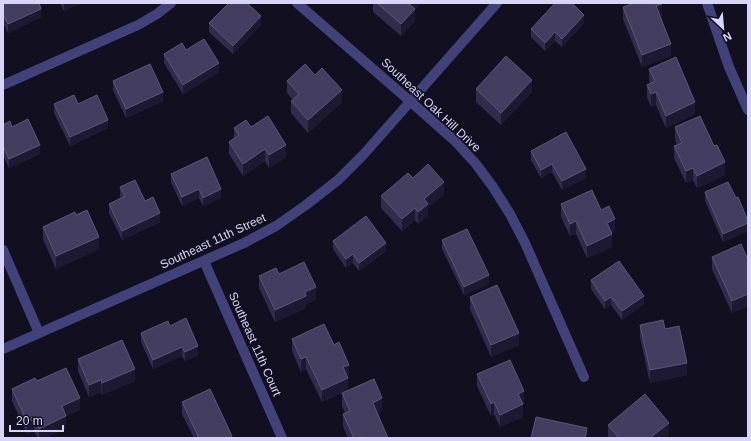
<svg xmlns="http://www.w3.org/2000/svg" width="751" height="441" font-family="Helvetica,sans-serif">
  <rect width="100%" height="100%" fill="#121020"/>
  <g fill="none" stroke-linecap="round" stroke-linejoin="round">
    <g stroke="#424179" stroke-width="10">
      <path d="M297,3L411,102L455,141L476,164L493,187L510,214L525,243L584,377"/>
      <path d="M707,3L729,67L748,110"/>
      <path d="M3,85L138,25L157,14L171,3"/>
      <path d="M3,250L39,333"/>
      <path d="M204,261L282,438"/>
      <path d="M3,349L244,243L276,226L306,205L338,180L364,154L497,3"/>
    </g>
  </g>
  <g fill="#312c4c">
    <path d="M3,3L41,17L8,33L3,23Z"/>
    <path d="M60,3H81L64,11Z"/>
    <path d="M373,3H421L415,10V21L401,36L373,12Z"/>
    <path d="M623,7L662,16L660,17L671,56L642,67L623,19Z"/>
    <path d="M209,23L261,25L233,54L209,32Z"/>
    <path d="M584,23L562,47L555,41L545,51L531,37V29Z"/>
    <path d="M186,50L219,72L183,94L164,63V54Z"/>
    <path d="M649,69L695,114L666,128L656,105L651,107L647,97V85L650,83L649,81Z"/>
    <path d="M315,75L342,102L308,133L291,113V101L293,100L287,93V81Z"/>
    <path d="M113,81L163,101L126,118L113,90Z"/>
    <path d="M476,89L532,92L501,125L476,102Z"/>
    <path d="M54,104H78L108,128L70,146L54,113Z"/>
    <path d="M3,125L12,127L40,154L9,168L3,155Z"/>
    <path d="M251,127L286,157L269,168L265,161L243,176L229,154V142L234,138V128Z"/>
    <path d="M675,127L725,175L697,188L693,180L686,183L674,158V146L677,145L675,139Z"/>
    <path d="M531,151L586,178L562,190L552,172L541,178L531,160Z"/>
    <path d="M171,174L221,198L203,206L199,198L182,206L171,182Z"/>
    <path d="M413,178L444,194L428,208V216L418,224L415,220L402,231L381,208V196Z"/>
    <path d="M120,187L145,201L160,222L122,240L109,213V204L121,198L120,196Z"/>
    <path d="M705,192L748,221V231L723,242L705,201Z"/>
    <path d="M561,204L601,210L615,231L611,233L612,247L587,258L576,234L570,236L561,217Z"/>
    <path d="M76,215L99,249L56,269L43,239V227Z"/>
    <path d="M442,240L489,284L464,295L442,249Z"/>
    <path d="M333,241L386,251L359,271L353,263L346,268L333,249Z"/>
    <path d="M712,257L748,260V306L732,313L712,269Z"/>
    <path d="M279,274L316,299L306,304V308L275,322L259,288V276Z"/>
    <path d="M591,280L644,304L622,320L611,305L605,309L591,289Z"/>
    <path d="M470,297L519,345L491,357L470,309Z"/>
    <path d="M640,325L665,329L687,375L650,383L640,337Z"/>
    <path d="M170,326L198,355L185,361L182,356L153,369L141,342V333Z"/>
    <path d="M292,339L349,377H348V390L322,402L306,369L301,372L292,351Z"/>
    <path d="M78,359L135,381L102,395L101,392L89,397L78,371Z"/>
    <path d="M477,374L524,404H523V417L500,427L494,414L491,416L477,386Z"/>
    <path d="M37,381L80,410L66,416V428L45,438H38L34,431L27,434L12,401V389Z"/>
    <path d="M342,393L382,410L377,413L388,438H348L343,426V414L345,413L342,406Z"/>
    <path d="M182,402L232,438H194L182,414Z"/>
    <path d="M608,425L669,435L665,438H608Z"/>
  </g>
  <g fill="#1d1933">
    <path d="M64,3H81L64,11Z"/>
    <path d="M410,3H421L415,10V21L401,36V24Z"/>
    <path d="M662,4V16L656,18V6Z"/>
    <path d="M41,9V17L8,33V24Z"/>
    <path d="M584,15V23L562,47V39Z"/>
    <path d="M261,16V25L233,54V46Z"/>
    <path d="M555,32V41L545,51V43Z"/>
    <path d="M671,44V56L642,67V55Z"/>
    <path d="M219,63V72L183,94V85Z"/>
    <path d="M532,80V92L501,125V113Z"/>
    <path d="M342,90V102L308,133V120Z"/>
    <path d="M163,92V101L126,118V109Z"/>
    <path d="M656,92V105L651,107V94Z"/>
    <path d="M695,102V114L666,128V116Z"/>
    <path d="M108,120V128L70,146V137Z"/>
    <path d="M40,145V154L9,168V159Z"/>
    <path d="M286,145V157L269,168V155Z"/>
    <path d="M265,149V161L243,176V164Z"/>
    <path d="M725,162V175L697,188V176Z"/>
    <path d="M552,164V172L541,178V170Z"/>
    <path d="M693,168V180L686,183V171Z"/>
    <path d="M586,169V178L562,190V181Z"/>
    <path d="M444,182V194L428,208V216L418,224V212L424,199Z"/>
    <path d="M199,189V198L182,206V197Z"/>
    <path d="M221,189V198L203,206V198Z"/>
    <path d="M415,208V220L402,231V219Z"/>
    <path d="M160,213V222L122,240V231Z"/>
    <path d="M615,219V231L607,236V223Z"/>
    <path d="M576,221V234L570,236V224Z"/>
    <path d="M748,223V231L723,242V234Z"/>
    <path d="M612,234V247L587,258V246Z"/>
    <path d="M99,237V249L56,269V256Z"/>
    <path d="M386,243V251L359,271V263Z"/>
    <path d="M353,254V263L346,268V259Z"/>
    <path d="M489,275V284L464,295V287Z"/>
    <path d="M316,287V299L306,304V308L275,322V310L305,292Z"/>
    <path d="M748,294V306L732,313V301Z"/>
    <path d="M644,296V304L622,320V311Z"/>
    <path d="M611,297V305L605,309V301Z"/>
    <path d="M519,333V345L491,357V345Z"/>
    <path d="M198,346V355L185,361V352Z"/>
    <path d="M182,347V356L153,369V360Z"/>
    <path d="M306,357V369L301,372V359Z"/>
    <path d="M687,363V375L650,383V370Z"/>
    <path d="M349,365V377L343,379V367Z"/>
    <path d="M135,369V381L102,395V383Z"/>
    <path d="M348,378V390L322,402V390Z"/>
    <path d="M101,380V392L89,397V385Z"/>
    <path d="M524,391V404L518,406V394Z"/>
    <path d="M80,398V410L66,416V428L45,438H39V429L62,406Z"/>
    <path d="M382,398V410L373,415V403Z"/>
    <path d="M494,402V414L491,416V404Z"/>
    <path d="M523,404V417L500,427V415Z"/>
    <path d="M34,419V431L27,434V422Z"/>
    <path d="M669,423V435L665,438H650Z"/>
    <path d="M587,428V438H585Z"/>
  </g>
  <g fill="#433e5f" stroke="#5a5677">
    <path d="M3,3H39L41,9L8,24L3,14Z"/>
    <path d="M229,3H247L261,16L233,46L209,23Z"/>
    <path d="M377,3H410L409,4L415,9L401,24Z"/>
    <path d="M555,3H572L584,15L562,39L555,32L545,43L531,29Z"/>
    <path d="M634,3H662V4L656,6L671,44L642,55L623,7Z"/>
    <path d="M204,39L219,63L183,85L164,54L182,43L186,50Z"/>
    <path d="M506,56L532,80L501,113L476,89Z"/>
    <path d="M676,57L695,102L666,116L656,92L651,94L647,85L655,81L649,69Z"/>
    <path d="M150,64L163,92L126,109L113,81Z"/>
    <path d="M305,64L315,75L322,68L342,90L308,120L291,101L299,94L287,81Z"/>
    <path d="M74,95L78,104L97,95L108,120L70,137L54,104Z"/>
    <path d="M268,116L286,145L269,155L265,149L243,164L229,142L239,135L234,128L246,120L251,127Z"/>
    <path d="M700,116L714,146L717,145L725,162L697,176L693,168L686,171L674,146L682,143L675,127Z"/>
    <path d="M28,119L40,145L9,159L3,146V125L10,121L12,127Z"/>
    <path d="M566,132L586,169L562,181L552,164L541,170L531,151Z"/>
    <path d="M207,157L221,189L203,198L199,189L182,197L171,174Z"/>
    <path d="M428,164L444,182L424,199L428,204L418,212L415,208L402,219L381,196L408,173L413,178Z"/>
    <path d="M135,180L145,201L153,197L160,213L122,231L109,204L125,196L120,187Z"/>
    <path d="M728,182L736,198L738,197L748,221V223L723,234L705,192Z"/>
    <path d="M592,190L601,210L609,206L615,219L607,223L612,234L587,246L576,221L570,224L561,204Z"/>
    <path d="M87,210L99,237L56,256L43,227L75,212L76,215Z"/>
    <path d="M366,216L386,243L359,263L353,254L346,259L333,241Z"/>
    <path d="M467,229L489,275L464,287L442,240Z"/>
    <path d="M741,244L748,260V294L732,301L712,257Z"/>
    <path d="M619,261L644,296L622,311L611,297L605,301L591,280Z"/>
    <path d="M304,262L316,287L305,292L306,296L275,310L259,276L276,268L279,274Z"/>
    <path d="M497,285L519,333L491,345L470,297Z"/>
    <path d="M186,318L198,346L185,352L182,347L153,360L141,333L168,321L170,326Z"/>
    <path d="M663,320L665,329L679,326L687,363L650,370L640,325Z"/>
    <path d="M324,324L334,345L339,342L349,365L343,367L348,378L322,390L306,357L301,359L292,339Z"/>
    <path d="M122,340L135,369L102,383L101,380L89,385L78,359Z"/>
    <path d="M510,360L524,391L518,394L523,404L500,415L494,402L491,404L477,374Z"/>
    <path d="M66,368L80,398L62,406L66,416L39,429L34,419L27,422L12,389L35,378L37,381Z"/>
    <path d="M374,379L382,398L373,403L388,438H361V437L354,438L343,414L350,411L342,393Z"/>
    <path d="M210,389L232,436L227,438H199L182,402Z"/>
    <path d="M645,394L669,423L650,438H619L608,425Z"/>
    <path d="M536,417L587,428L585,438H531Z"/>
  </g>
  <g text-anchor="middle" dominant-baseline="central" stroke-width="3.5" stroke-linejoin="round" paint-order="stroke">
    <g font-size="12" fill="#d8d5f9" stroke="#121020">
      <text transform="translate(431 105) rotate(43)">Southeast Oak Hill Drive</text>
      <text transform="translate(213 241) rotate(-25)">Southeast 11th Street</text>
      <text transform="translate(255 344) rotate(66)">Southeast 11th Court</text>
    </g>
  </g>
  <rect width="751" height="441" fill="none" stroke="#d8d5f9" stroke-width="8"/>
  <g transform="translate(723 28) rotate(154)" stroke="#121020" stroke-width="3" paint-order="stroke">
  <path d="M0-3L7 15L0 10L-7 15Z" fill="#d8d5f9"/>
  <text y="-6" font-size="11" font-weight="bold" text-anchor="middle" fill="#d8d5f9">N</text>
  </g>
  <path d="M10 425v6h53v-6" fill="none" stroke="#d8d5f9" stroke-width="2"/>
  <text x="16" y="425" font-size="12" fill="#d8d5f9" stroke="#121020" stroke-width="3" paint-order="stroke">20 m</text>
</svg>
